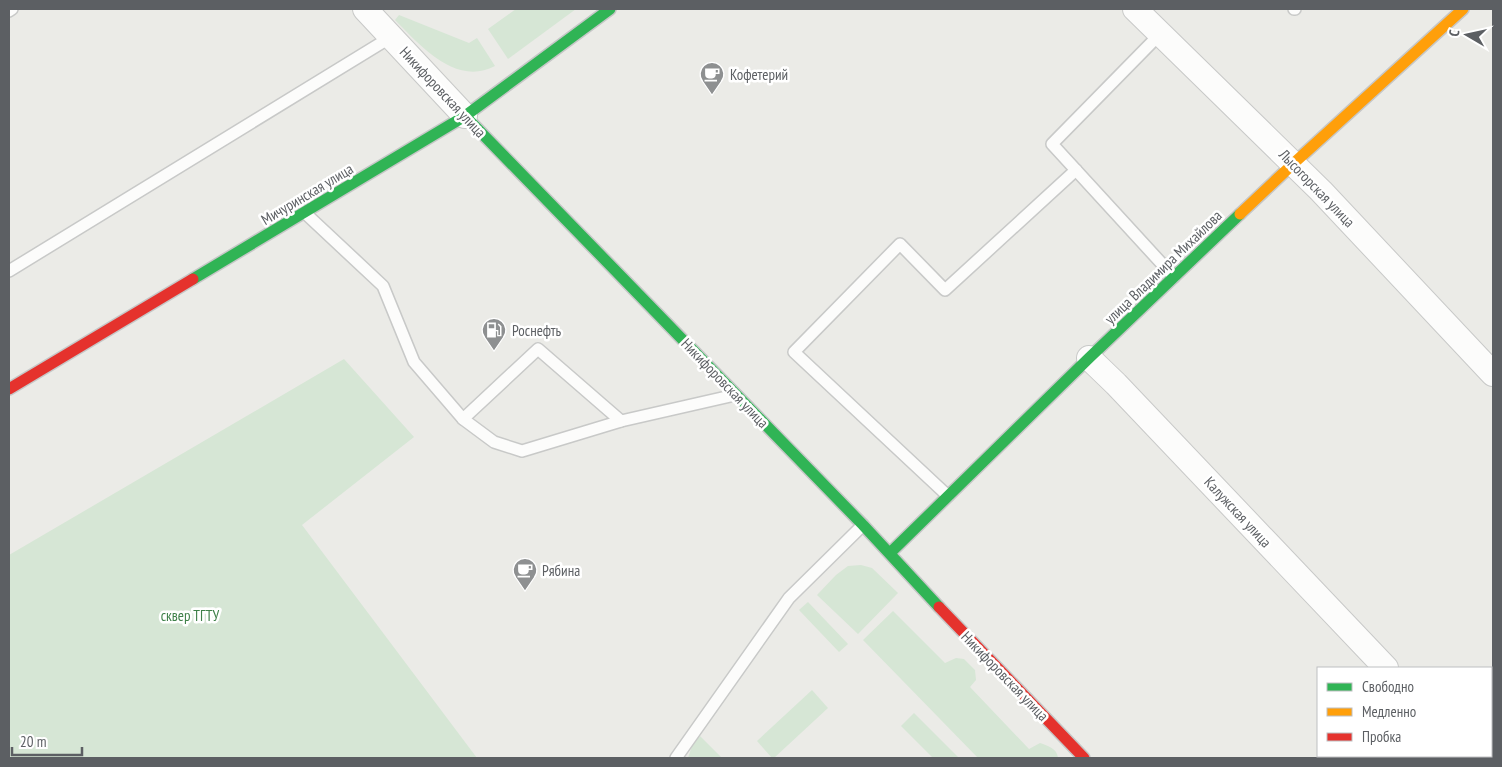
<svg xmlns="http://www.w3.org/2000/svg" width="1502" height="767" font-family="'PT Sans Narrow',sans-serif">
  <rect width="100%" height="100%" fill="#ebebe7"/>
  <g fill="#d6e6d5">
    <path d="M516,9H576L508,59L488,29Z"/>
    <path d="M399,15L469,43L477,38L495,66C456,87 420,45 395,20Z"/>
    <path d="M344,359L414,437L302,525L477,758H9V555Z"/>
    <path d="M861,565L872,568L898,593L858,634L817,595L836,575L848,566Z"/>
    <path d="M808,602L848,644L839,652L799,610Z"/>
    <path d="M893,611L945,663L956,658L964,659L975,670L976,680L970,687L1029,749L1040,743C1048,746 1057,748 1058,758H978L863,640Z"/>
    <path d="M812,690L828,708L774,758H772L757,741Z"/>
    <path d="M914,713L959,758H933L901,726Z"/>
    <path d="M700,736L722,758H688L693,743Z"/>
  </g>
  <g fill="none" stroke-linecap="round" stroke-linejoin="round">
    <g stroke="#c8c9c8" stroke-width="14">
      <g id="lane">
        <path d="M1294,9H1295"/>
        <path d="M9,11L12,9"/>
        <path d="M1160,34L1052,144L1174,277"/>
        <path d="M305,213L383,286L414,362L463,419L538,349L621,421L735,395"/>
        <path d="M9,271L391,37"/>
        <path d="M463,419L494,442L522,451L621,421"/>
        <path d="M948,496L794,352L900,244L945,290L1076,170"/>
        <path d="M676,758L789,598L863,525"/>
      </g>
    </g>
    <g stroke="#c8c9c8" stroke-width="26">
      <g id="street">
        <path d="M365,9L465,116"/>
        <path d="M1135,9L1321,191L1493,374"/>
        <path d="M1089,358L1116,384L1386,668"/>
        <path d="M1468,756L1471,758"/>
      </g>
    </g>
    <g stroke="#c6c7c7" stroke-width="14">
      <g id="fast">
        <path d="M465,116L863,525L939,607"/>
        <path d="M193,279L465,116L610,9"/>
        <path d="M890,553L1089,358L1240,214"/>
      </g>
    </g>
    <g stroke="#c6c7c7" stroke-width="14">
      <path id="slow" d="M1240,214L1294,163L1463,9"/>
    </g>
    <g stroke="#c6c7c7" stroke-width="14">
      <g id="jam">
        <path d="M9,389L193,279"/>
        <path d="M939,607L1084,758"/>
      </g>
    </g>
    <use href="#lane" stroke="#fcfcfb" stroke-width="11"/>
    <use href="#street" stroke="#fcfcfb" stroke-width="24"/>
    <use href="#fast" stroke="#30b455" stroke-width="11"/>
    <use href="#slow" stroke="#ff9f0a" stroke-width="11"/>
    <use href="#jam" stroke="#e5322d" stroke-width="11"/>
  </g>
  <defs>
    <g id="cafe-pin" transform="scale(1.25)"><path d="M0 17L-7.5 6A9.5 9.5 0 1 1 7.5 6Z" fill="#8e9091" stroke="#fff"/><path d="M-5.5-4.5H6V0H3Q3 3.5 0 3.5H-2.5Q-5.5 3.5-5.5 0ZM3-3.2v2h1.7v-2ZM-6 4.5H4V6H-6Z" fill="#fff"/></g>
    <g id="fuel-pin" transform="scale(1.25)"><path d="M0 17L-7.5 6A9.5 9.5 0 1 1 7.5 6Z" fill="#8e9091" stroke="#fff"/><path d="M-5.5-6h7V0h2V4h1.3V-2.5L3-4.5l.8-.8L6-3V5H2.5V1h-1V6h-7ZM-4.2-4.7v3.2H.2V-4.7Z" fill="#fff"/></g>
  </defs>
  <g fill-rule="evenodd">
    <use href="#cafe-pin" x="712" y="74"/>
    <use href="#fuel-pin" x="494" y="330"/>
    <use href="#cafe-pin" x="525" y="570"/>
  </g>
  <g text-anchor="middle" dominant-baseline="central" stroke-width="5" stroke-linejoin="round" paint-order="stroke">
    <g font-size="15" fill="#5c5f63" stroke="#fff" text-anchor="start">
      <text x="730" y="74">Кофетерий</text>
      <text x="512" y="330">Роснефть</text>
      <text x="542" y="570">Рябина</text>
    </g>
    <g font-size="15" fill="#5c5f63" stroke="#fff">
      <text transform="translate(443 92) rotate(47)">Никифоровская улица</text>
      <text transform="translate(1317 188) rotate(46)">Лысогорская улица</text>
      <text transform="translate(307 194) rotate(-31)">Мичуринская улица</text>
      <text transform="translate(1163 267) rotate(-44)">улица Владимира Михайлова</text>
      <text transform="translate(725 383) rotate(46)">Никифоровская улица</text>
      <text transform="translate(1238 512) rotate(47)">Калужская улица</text>
      <text transform="translate(1005 676) rotate(46)">Никифоровская улица</text>
    </g>
    <g font-size="15" fill="#3f8049" stroke="#fff">
      <text x="190" y="615">сквер ТГТУ</text>
    </g>
  </g>
  <rect width="1502" height="767" fill="none" stroke="#5c5f63" stroke-width="20"/>
  <rect x="1317" y="667" width="175" height="90" fill="#ffffff" stroke="#bebfc1"/>
  <rect x="1327" y="683" width="25" height="8" fill="#30b455" stroke="#bebfc1"/>
  <text x="1362" y="692" font-size="15" fill="#5c5f63">Свободно</text>
  <rect x="1327" y="708" width="25" height="8" fill="#ff9f0a" stroke="#bebfc1"/>
  <text x="1362" y="717" font-size="15" fill="#5c5f63">Медленно</text>
  <rect x="1327" y="733" width="25" height="8" fill="#e5322d" stroke="#bebfc1"/>
  <text x="1362" y="742" font-size="15" fill="#5c5f63">Пробка</text>
  <g transform="translate(1467 35) rotate(279)" stroke="#ffffff" stroke-width="4" paint-order="stroke">
  <path d="M0-4L9 19L0 12L-9 19Z" fill="#5c5f63"/>
  <text y="-8" font-size="14" font-weight="bold" text-anchor="middle" fill="#5c5f63">С</text>
  </g>
  <path d="M12 747v8h70v-8" fill="none" stroke="#5c5f63" stroke-width="2.5"/>
  <text x="20" y="747" font-size="15" fill="#5c5f63" stroke="#ffffff" stroke-width="4" paint-order="stroke">20 m</text>
</svg>
